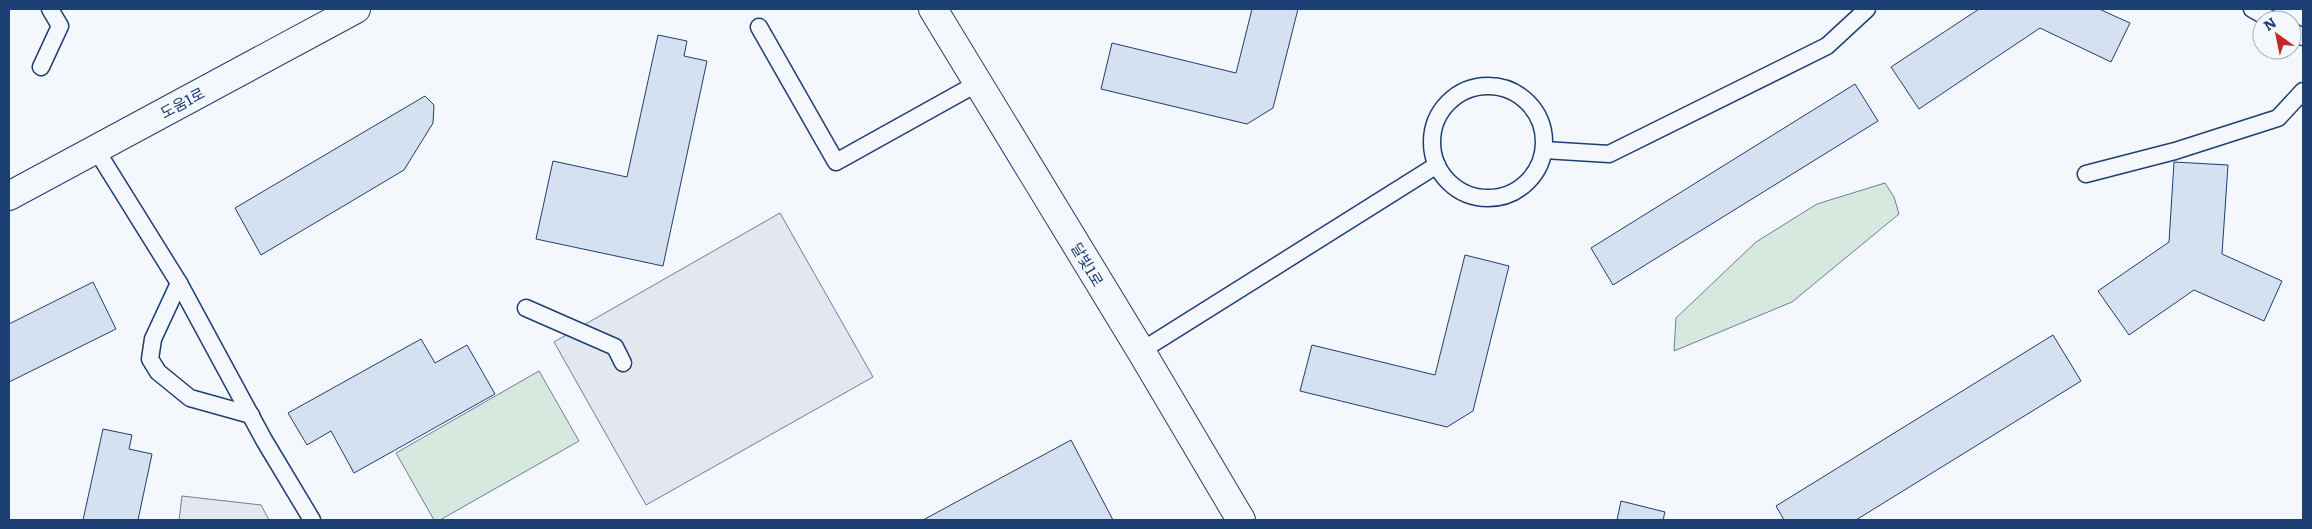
<svg xmlns="http://www.w3.org/2000/svg" width="2312" height="529" font-family="Literata,'Noto Sans KR',serif">
  <rect width="100%" height="100%" fill="#f4f7fb"/>
  <g fill="#d7e8df" stroke="#687fa3">
    <path d="M1885,183L1894,197L1899,214L1792,302L1674,351L1676,318L1756,242L1817,204Z"/>
    <path d="M539,371L579,441L440,520H434L396,453Z"/>
  </g>
  <g fill="#e3e8f0" stroke="#687fa3">
    <path d="M780,213L873,377L646,505L554,342Z"/>
    <path d="M182,496L261,505L269,520H179Z"/>
  </g>
  <g fill="#d5e0f0" stroke="#1d3f73">
    <path d="M1252,9H1298L1273,108L1247,124L1101,89L1112,43L1236,73Z"/>
    <path d="M1979,9H2099L2130,23L2111,62L2040,28L1919,109L1891,67Z"/>
    <path d="M658,35L687,41L684,56L707,61L663,266L536,239L553,161L627,177Z"/>
    <path d="M1855,84L1878,121L1613,285L1591,248Z"/>
    <path d="M425,96L434,105L433,123L404,170L261,255L235,208Z"/>
    <path d="M2174,162L2228,165L2222,254L2282,281L2264,321L2194,290L2129,335L2098,291L2169,242Z"/>
    <path d="M1465,255L1509,266L1473,411L1447,427L1300,391L1312,345L1435,375Z"/>
    <path d="M93,282L116,329L9,382V324Z"/>
    <path d="M2053,335L2081,381L1856,520H1784L1776,506Z"/>
    <path d="M421,339L435,363L467,345L495,394L354,473L331,431L307,445L288,413Z"/>
    <path d="M103,429L132,435L129,449L152,454L138,520H83Z"/>
    <path d="M1071,440L1113,520H923Z"/>
    <path d="M1621,501L1665,512L1663,520H1617Z"/>
  </g>
  <g fill="none" stroke-linecap="round" stroke-linejoin="round">
    <g stroke="#1d3f73" stroke-width="19">
      <g id="lane">
        <path d="M2252,9L2272,20"/>
        <path d="M759,27L836,162L978,83"/>
        <path d="M2292,31L2303,37"/>
        <path d="M41,67L60,26L50,9"/>
        <circle cx="1488" cy="142" r="56"/>
        <path d="M95,148L179,283L264,440L312,520"/>
        <path d="M1544,150L1609,154L1827,46L1867,9"/>
        <path d="M2086,174L2175,151L2278,118L2303,91"/>
        <path d="M179,283L153,339L150,359L158,372L190,398L251,415"/>
        <path d="M526,308L615,347L623,363"/>
        <path d="M1141,351L1437,165"/>
      </g>
    </g>
    <g stroke="#1d3f73" stroke-width="30">
      <g id="secondary">
        <path d="M933,9L1141,351L1241,520"/>
        <path d="M9,196L356,9"/>
      </g>
    </g>
    <use href="#lane" stroke="#f4f7fb" stroke-width="16"/>
    <use href="#secondary" stroke="#f4f7fb" stroke-width="28"/>
  </g>
  <g text-anchor="middle" dominant-baseline="central" stroke-width="4" stroke-linejoin="round" paint-order="stroke">
    <g font-size="15" fill="#1d3f73" stroke="#f4f7fb">
      <text transform="translate(182 102) rotate(-28)">도움1로</text>
      <text transform="translate(1088 264) rotate(59)">달빛1로</text>
    </g>
  </g>
  <rect width="2312" height="529" fill="none" stroke="#1d3f73" stroke-width="20"/>
  <g transform="translate(2277 35) rotate(327)"><circle r="24" fill="#f4f7fb" stroke="#9eadc5"/>
  <path d="M0-4L9 19L0 12L-9 19Z" fill="#c62828"/>
  <text y="-8" font-size="14" font-weight="bold" text-anchor="middle" fill="#1d3f73">N</text>
  </g>
</svg>
